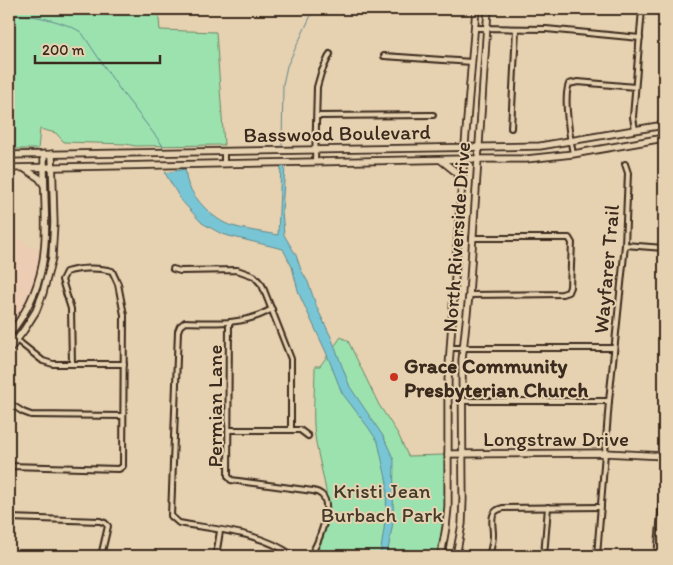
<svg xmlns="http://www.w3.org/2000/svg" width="673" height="565" font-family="Itim,sans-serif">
  <rect width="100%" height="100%" fill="#e6d1b0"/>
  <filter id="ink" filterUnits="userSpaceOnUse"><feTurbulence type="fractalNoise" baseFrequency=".02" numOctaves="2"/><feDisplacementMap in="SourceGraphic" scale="10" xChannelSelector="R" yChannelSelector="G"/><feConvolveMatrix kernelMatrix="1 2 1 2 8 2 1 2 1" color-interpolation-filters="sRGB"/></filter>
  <g filter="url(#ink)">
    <path fill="#edccb4" d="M9,230L28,247L39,248L41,252L39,269L29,299L22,312L9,331Z"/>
    <g fill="#9ce2af" stroke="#6c8666">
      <path d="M9,9H158L160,30L216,32L224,145L135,146L126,144L64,142L56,133L40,129L38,149H9Z"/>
      <path d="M341,337L348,341L379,405L398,434L408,456L445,455C446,489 445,523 437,556H313C341,513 321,481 315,436C312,414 315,389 315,366H320Z"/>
    </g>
    <path fill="#78c6d5" stroke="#60888c" d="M281,166H285L282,211L284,235L296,255L301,270L308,282L317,308L331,337L350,387L383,436L394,460L393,522L387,556H380L386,515L387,483L378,442L368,427L342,393L326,352L299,294L292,267L283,249L229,236L220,233L202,223L181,200L165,173L185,169C186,174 186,179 188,184C195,200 213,219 229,225C244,230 262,232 278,235Z"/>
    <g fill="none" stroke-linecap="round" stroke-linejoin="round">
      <g stroke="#60888c" stroke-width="1">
        <path d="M9,16C26,12 68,22 82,33L118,87L161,143L163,148"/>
        <path d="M282,145L283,84L287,66L314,9"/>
      </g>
      <g stroke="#3b2a1e" stroke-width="8">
        <g id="street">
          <path d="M475,28L546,29L640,38"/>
          <path d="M384,56L472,62"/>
          <path d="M318,116L433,115"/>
          <path d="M511,128L516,29"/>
          <path d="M635,130L633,117L642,9"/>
          <path d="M224,152V163"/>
          <path d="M573,154C570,138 563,98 569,84L578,82L635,87"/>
          <path d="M315,162L317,87L321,73L330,54"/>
          <path d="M625,245L664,248"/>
          <path d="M173,269L180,271L237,270L254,276L262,285L291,359V430"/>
          <path d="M469,295L562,294L568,292L570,287L572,243L569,238H472"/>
          <path d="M272,309C245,325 216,323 185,322L180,326L178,331L171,516L179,523C217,530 262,532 293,556"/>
          <path d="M229,323L228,476L231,480L313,491C318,492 323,494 325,500C330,514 318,544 310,556"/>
          <path d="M9,334L43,361L53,364H124"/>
          <path d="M451,348H614"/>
          <path d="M461,401H609"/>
          <path d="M9,403L23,412L31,415L123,416"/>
          <path d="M229,430H300L308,436"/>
          <path d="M9,466L119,469L123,466L124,315L118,284L112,271C98,267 79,268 66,272L62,280L71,309L72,364"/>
          <path d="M9,518L100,521L105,523L108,526L101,556"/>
          <path d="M216,556L220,531"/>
          <path d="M489,556C491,549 493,542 493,535C493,523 488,511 503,508L601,507"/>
          <path d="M544,556L548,507"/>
          <path d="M597,556L609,401L625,245L628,173L625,164"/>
          <path d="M657,556L661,514L664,456"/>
        </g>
      </g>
      <g stroke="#3b2a1e" stroke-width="9">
        <g id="secondary">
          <path d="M9,155L540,146L664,125"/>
          <path d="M441,160L456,172L460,182"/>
          <path d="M9,168L464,159H526L573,154L664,138"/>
          <path d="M25,169L39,178L44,185"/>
          <path d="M9,335C58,274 43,224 44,154"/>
          <path d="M9,350L24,330L36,311L43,293L52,258L54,223L52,154"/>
          <path d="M448,454L605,453L664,456"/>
          <path d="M441,556L446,527L448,507V381L459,219L476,9"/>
          <path d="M456,556L462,524L463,499L462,360L469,295L488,9"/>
        </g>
      </g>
      <use href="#street" stroke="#e6d1b0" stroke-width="4"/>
      <use href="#secondary" stroke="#e6d1b0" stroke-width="5.5"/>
    </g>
  </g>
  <circle fill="#c8321e" stroke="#e6d1b0" stroke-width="2" cx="394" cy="377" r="5"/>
  <g text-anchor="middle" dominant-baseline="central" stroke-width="4" stroke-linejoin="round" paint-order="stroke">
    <g font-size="21" fill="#3b2a1e" stroke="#e6d1b0">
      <text transform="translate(337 133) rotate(-1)">Basswood Boulevard</text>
      <text transform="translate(456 237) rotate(-86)">North Riverside Drive</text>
      <text transform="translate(606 269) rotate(-85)">Wayfarer Trail</text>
      <text transform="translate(214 406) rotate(-90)">Permian Lane</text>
      <text x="556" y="438">Longstraw Drive</text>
    </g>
    <g font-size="21" font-weight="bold" fill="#3b2a1e" stroke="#e6d1b0" text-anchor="start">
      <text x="404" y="365">Grace Community<tspan x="404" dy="24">Presbyterian Church</tspan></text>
    </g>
    <g font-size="21" fill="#453c2c" stroke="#e6d1b0">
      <text x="382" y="490">Kristi Jean<tspan x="382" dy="24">Burbach Park</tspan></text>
    </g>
  </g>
  <rect width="673" height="565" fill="none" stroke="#e6d1b0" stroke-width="30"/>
  <rect x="15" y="15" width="643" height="535" fill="none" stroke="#3b2a1e" stroke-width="2" filter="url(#ink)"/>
  <path d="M35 55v8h125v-8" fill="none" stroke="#3b2a1e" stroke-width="2.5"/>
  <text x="42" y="55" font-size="15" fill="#3b2a1e" stroke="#e6d1b0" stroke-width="4" paint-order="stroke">200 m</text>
</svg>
